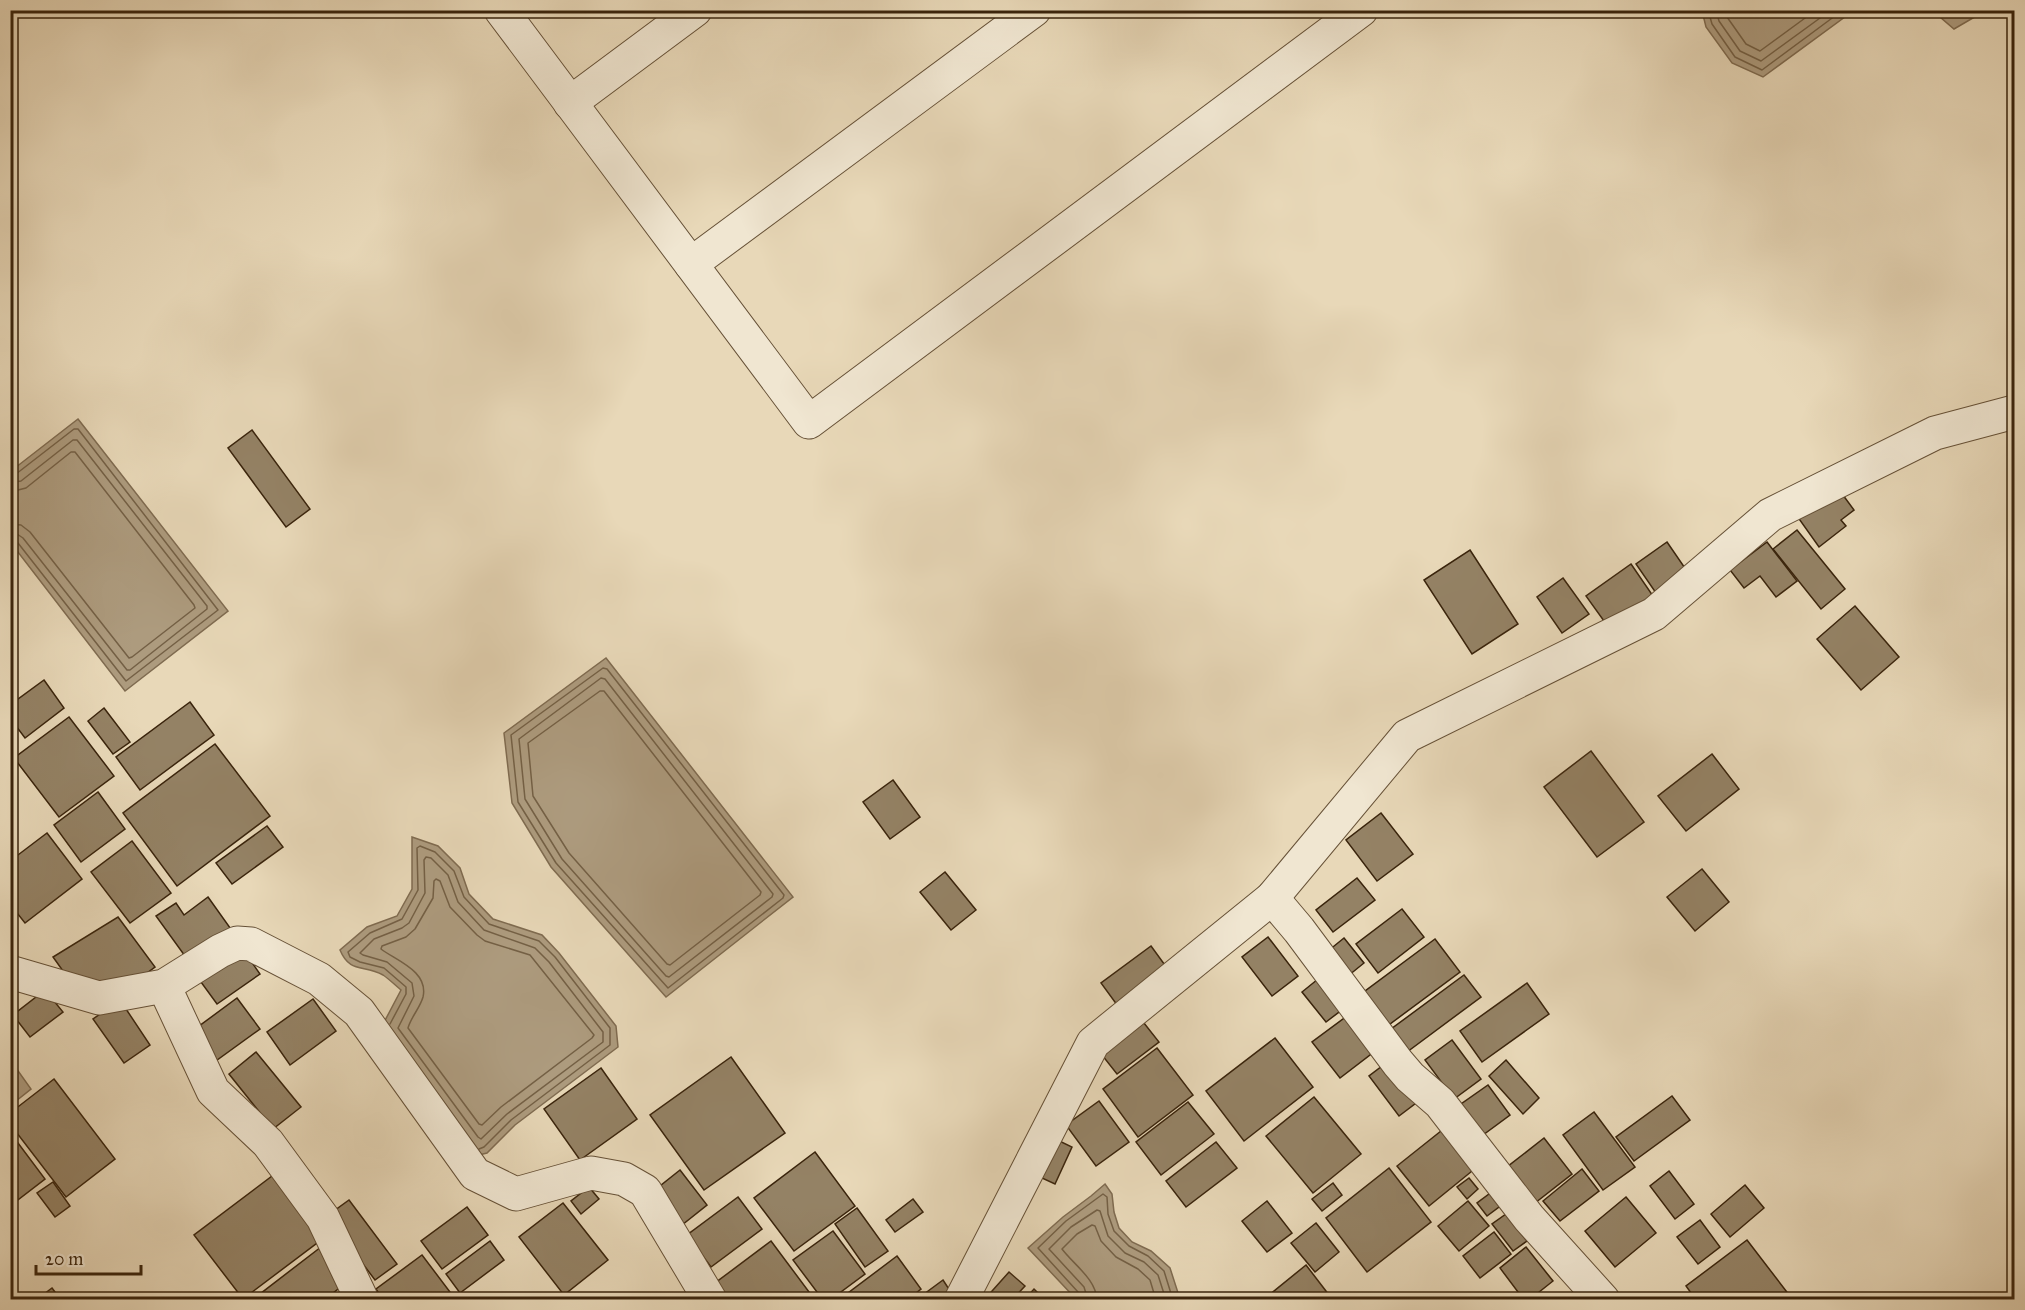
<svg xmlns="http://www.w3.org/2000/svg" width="2025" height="1310" font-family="'IM FELL Great Primer',serif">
  <rect width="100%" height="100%" fill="#e8d8b8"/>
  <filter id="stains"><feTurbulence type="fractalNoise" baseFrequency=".00333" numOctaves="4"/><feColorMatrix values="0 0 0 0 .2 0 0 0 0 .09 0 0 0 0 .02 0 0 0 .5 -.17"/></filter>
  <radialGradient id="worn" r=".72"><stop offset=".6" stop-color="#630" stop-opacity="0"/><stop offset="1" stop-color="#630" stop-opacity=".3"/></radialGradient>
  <g fill="#ad9b7e" stroke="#7f6b50" stroke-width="1.5">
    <path d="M1702,11V10L1853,11L1763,77L1732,63L1706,27Z"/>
    <path d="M1933,11H1985L1954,29Z"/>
    <path d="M78,419L228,611L125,691L11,543V471Z"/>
    <path d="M606,658L793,897L666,997L551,867L512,803L504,733Z"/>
    <path d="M412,837L438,846L460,868L469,894L493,919L542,935L559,953L616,1026L618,1047L515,1125L487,1153L475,1156L381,1028L401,990C395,985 389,979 383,975C364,964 350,974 340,950L367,927L397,916L412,889Z"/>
    <path d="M11,1061L31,1089L11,1105Z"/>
    <path d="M1105,1184L1112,1194L1114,1212L1119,1228L1132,1242L1151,1251L1170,1268L1180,1299H1076L1028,1248L1063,1217L1091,1196Z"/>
  </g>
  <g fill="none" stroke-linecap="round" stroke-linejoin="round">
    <g stroke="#746045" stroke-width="1.5">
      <path d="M1708,10L1712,24L1735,57L1762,70L1843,10"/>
      <path d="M1716,10L1719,21L1740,51L1761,61L1831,10"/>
      <path d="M1725,10L1727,17L1746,44L1760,51L1816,10"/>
      <path d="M10,476L16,474L74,429H78L218,610L126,681L18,543L10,540"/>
      <path d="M10,483L21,481L73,440H77L207,606V609L130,670H127L23,538L17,534L10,533"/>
      <path d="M10,492L26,488L71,452H75L194,605L195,608L132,657L129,658L30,532L21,525L10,524"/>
      <path d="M603,668L607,669L784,895L783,898L668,988L556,863L518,802L511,735Z"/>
      <path d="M601,678L605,679L773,894L772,897L669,977L666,976L562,859L525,799L519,739Z"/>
      <path d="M600,691H604L761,892L760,895L670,965L667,964L569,853L533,796L528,743Z"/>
      <path d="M426,857L431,858L448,875L458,902L484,930L535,948L549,962L603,1032V1042L507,1114L481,1139L478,1137L398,1028L414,996L412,983L387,962L363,955L360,953L374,939L402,928L409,923L425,893L424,860Z"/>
      <path d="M436,879L440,881L450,907L477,935L485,941L530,955L594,1035L592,1038L501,1107L482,1125L479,1124L408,1028C411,1017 420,1008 423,997C429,971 395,960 381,949L382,946L406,937L415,929L433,898L434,881Z"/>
      <path d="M390,1024L406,994V987L384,968L360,962L350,957L348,952L370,933L402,919L418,890L417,848L420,846L435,852L454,871L464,897L489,924L539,941L555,957L610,1028V1045L511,1120L484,1147L479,1149"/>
      <path d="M1081,1300L1078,1292L1038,1248L1066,1221L1103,1194L1107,1197L1108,1214L1114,1231L1129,1246L1148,1256L1164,1271L1173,1300"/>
      <path d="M1088,1300L1084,1287L1049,1249L1071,1227L1097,1210L1100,1211L1108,1236L1125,1253L1144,1262L1158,1275L1166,1300"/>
      <path d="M1097,1300C1096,1279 1074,1265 1062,1249L1077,1234L1092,1225L1095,1226L1101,1241L1116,1257L1138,1269L1150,1280L1156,1300"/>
    </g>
  </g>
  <g fill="#948265" stroke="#3a240c" stroke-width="1.5">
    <path d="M252,430L310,509L286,527L228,448Z"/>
    <path d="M1837,487L1854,510L1841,520L1846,526L1819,547L1797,516Z"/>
    <path d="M1797,530L1845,589L1821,609L1773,549Z"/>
    <path d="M1667,542L1687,571L1656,593L1636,564Z"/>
    <path d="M1767,542L1797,581L1776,597L1760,576L1744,588L1730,570Z"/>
    <path d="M1470,550L1518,624L1472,654L1424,580Z"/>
    <path d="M1631,564L1653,596L1609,628L1586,596Z"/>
    <path d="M1563,578L1589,614L1562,633L1537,597Z"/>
    <path d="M1855,606L1899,657L1861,690L1817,639Z"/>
    <path d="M44,680L64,708L25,738L10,718V705Z"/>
    <path d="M190,702L214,735L140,790L116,757Z"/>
    <path d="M104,708L130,742L113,754L88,721Z"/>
    <path d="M69,717L114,776L59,817L14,758Z"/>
    <path d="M215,744L270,816L177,886L123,813Z"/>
    <path d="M1591,751L1644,822L1597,857L1544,787Z"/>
    <path d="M1712,754L1739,789L1686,831L1658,796Z"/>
    <path d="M893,780L920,817L890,839L863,802Z"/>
    <path d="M98,792L125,829L81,862L54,825Z"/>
    <path d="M1381,813L1413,854L1377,881L1346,840Z"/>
    <path d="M267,826L283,847L232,884L216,863Z"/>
    <path d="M47,833L82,879L25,923L10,904V861Z"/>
    <path d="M132,841L171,893L130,923L91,872Z"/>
    <path d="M1702,869L1729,902L1695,931L1667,897Z"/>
    <path d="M945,872L976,910L951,930L920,892Z"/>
    <path d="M1357,878L1375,900L1333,932L1316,910Z"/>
    <path d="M208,897L233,932L190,963L156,916L176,903L184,915Z"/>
    <path d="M1402,909L1424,937L1378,973L1356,944Z"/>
    <path d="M118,917L155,967L128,987L73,985L53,957Z"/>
    <path d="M1268,937L1298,976L1272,996L1242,957Z"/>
    <path d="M1344,938L1364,963L1343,980L1323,955Z"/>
    <path d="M1435,939L1460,972L1382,1030L1357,997Z"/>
    <path d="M1151,946L1170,972L1120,1009L1101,983Z"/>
    <path d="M241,947L260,974L217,1004L198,978Z"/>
    <path d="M1323,975L1347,1006L1326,1022L1302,992Z"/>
    <path d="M1464,975L1481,997L1403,1055L1387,1032Z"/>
    <path d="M1527,983L1549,1014L1482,1062L1460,1031Z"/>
    <path d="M45,990L63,1012L30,1037L13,1015Z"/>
    <path d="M237,998L260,1029L213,1063L191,1032Z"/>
    <path d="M313,999L336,1031L290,1065L267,1032Z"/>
    <path d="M120,1000L150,1045L124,1063L93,1019Z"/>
    <path d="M1351,1013L1379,1048L1340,1078L1312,1042Z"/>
    <path d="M1140,1018L1159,1042L1117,1074L1098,1050Z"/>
    <path d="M1275,1038L1313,1087L1244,1141L1206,1091Z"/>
    <path d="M1452,1040L1481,1079L1454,1099L1425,1060Z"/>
    <path d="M1157,1048L1193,1095L1138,1137L1103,1089Z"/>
    <path d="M256,1052L301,1107L273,1129L229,1074Z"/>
    <path d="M731,1057L785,1133L704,1190L650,1115Z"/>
    <path d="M1390,1060L1420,1100L1399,1116L1369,1076Z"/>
    <path d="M1506,1060L1539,1098L1523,1114L1489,1076Z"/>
    <path d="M601,1068L637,1119L580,1160L544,1109Z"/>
    <path d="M54,1079L115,1159L66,1197L10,1124V1113Z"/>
    <path d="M1488,1085L1510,1115L1483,1135L1461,1104Z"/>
    <path d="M1672,1096L1690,1120L1634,1161L1616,1137Z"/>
    <path d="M1314,1097L1361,1154L1313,1193L1266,1136Z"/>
    <path d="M1099,1101L1129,1142L1096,1166L1066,1125Z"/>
    <path d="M1188,1102L1214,1134L1161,1175L1136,1142Z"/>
    <path d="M1594,1112L1635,1167L1603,1190L1563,1135Z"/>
    <path d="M1446,1127L1477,1167L1429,1206L1397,1166Z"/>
    <path d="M1049,1136L1072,1147L1055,1184L1031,1173Z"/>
    <path d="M1544,1138L1572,1174L1535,1203L1507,1167Z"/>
    <path d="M15,1139L45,1179L10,1206V1143Z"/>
    <path d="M1216,1142L1237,1168L1186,1207L1166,1181Z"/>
    <path d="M815,1152L855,1206L794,1251L754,1198Z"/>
    <path d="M1389,1168L1431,1222L1367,1272L1326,1218Z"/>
    <path d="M1582,1169L1599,1191L1560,1221L1543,1201Z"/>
    <path d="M680,1170L707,1205L682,1225L655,1190Z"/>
    <path d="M1669,1171L1694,1204L1675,1219L1650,1186Z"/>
    <path d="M276,1173L325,1237L243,1299L194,1235Z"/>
    <path d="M1469,1178L1478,1189L1467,1199L1457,1187Z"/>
    <path d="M53,1182L70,1206L55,1217L37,1193Z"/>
    <path d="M1333,1183L1342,1195L1322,1211L1312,1199Z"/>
    <path d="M1745,1185L1764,1208L1730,1237L1711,1214Z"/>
    <path d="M589,1187L599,1199L581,1214L571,1201Z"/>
    <path d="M1493,1191L1503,1204L1487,1216L1477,1203Z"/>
    <path d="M738,1197L762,1229L711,1267L687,1235Z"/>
    <path d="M1626,1197L1656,1233L1615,1267L1585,1231Z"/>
    <path d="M913,1199L923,1212L895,1232L886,1220Z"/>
    <path d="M349,1200L397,1264L375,1280L327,1216Z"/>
    <path d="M1267,1201L1292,1233L1267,1252L1242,1221Z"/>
    <path d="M1468,1201L1489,1226L1459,1251L1438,1226Z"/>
    <path d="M563,1203L608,1260L564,1295L519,1237Z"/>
    <path d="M467,1207L488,1235L442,1269L421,1241Z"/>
    <path d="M857,1208L888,1251L865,1267L835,1224Z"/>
    <path d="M1506,1214L1527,1241L1513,1251L1492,1224Z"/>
    <path d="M1700,1220L1720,1247L1698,1264L1677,1237Z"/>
    <path d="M1316,1223L1339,1252L1315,1272L1291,1243Z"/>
    <path d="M833,1231L865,1274L830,1300H823L793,1260Z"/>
    <path d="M1494,1232L1511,1254L1480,1278L1463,1256Z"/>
    <path d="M1747,1240L1793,1300H1696L1686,1286Z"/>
    <path d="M490,1241L504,1260L460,1293L446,1274Z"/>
    <path d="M771,1241L815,1300H727L715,1283Z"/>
    <path d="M321,1247L347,1282L324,1300H252Z"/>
    <path d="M1526,1247L1553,1281L1529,1300H1524L1500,1268Z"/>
    <path d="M422,1255L456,1300H383L376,1289Z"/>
    <path d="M897,1256L921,1289L907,1300H853L848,1293Z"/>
    <path d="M1306,1265L1329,1295L1323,1300H1263Z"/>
    <path d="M1009,1272L1025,1286L1012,1300H984Z"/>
    <path d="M943,1280L956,1300H916Z"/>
    <path d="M52,1288L61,1300H36Z"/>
    <path d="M1034,1289L1045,1300H1024Z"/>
  </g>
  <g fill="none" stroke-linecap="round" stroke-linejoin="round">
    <g stroke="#665137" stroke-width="35">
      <g id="minor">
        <path d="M501,10L809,422L1361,10"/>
        <path d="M570,103L695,10"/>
        <path d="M691,264L1034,10"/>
        <path d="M1272,898L1299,930L1398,1063L1410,1077L1440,1103L1529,1218L1603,1300"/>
        <path d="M10,972L99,998L164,986L220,951L237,943L251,944L319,979L359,1012L475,1174L516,1194L591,1173L624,1179L645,1191L710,1300"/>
        <path d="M164,986L213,1091L268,1143L323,1218L362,1300"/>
        <path d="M961,1300L1093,1043L1272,898L1407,736L1654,614L1770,515L1935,433L2014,412"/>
      </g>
    </g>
    <use href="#minor" stroke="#f0e6d1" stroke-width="33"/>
  </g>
  <rect width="2025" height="1310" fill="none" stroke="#e8d8b8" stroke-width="36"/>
  <rect x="12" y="12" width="2001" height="1286" fill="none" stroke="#3a240c" stroke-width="3"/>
  <rect x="18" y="18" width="1989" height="1274" fill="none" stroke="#3a240c" stroke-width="1.5"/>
  <path d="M36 1265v9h105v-9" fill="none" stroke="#3a240c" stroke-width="3"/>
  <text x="45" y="1265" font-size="18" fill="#3a240c" stroke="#f0e6d1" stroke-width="4.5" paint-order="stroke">20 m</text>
  <rect width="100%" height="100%" filter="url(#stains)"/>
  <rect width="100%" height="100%" fill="url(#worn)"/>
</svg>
